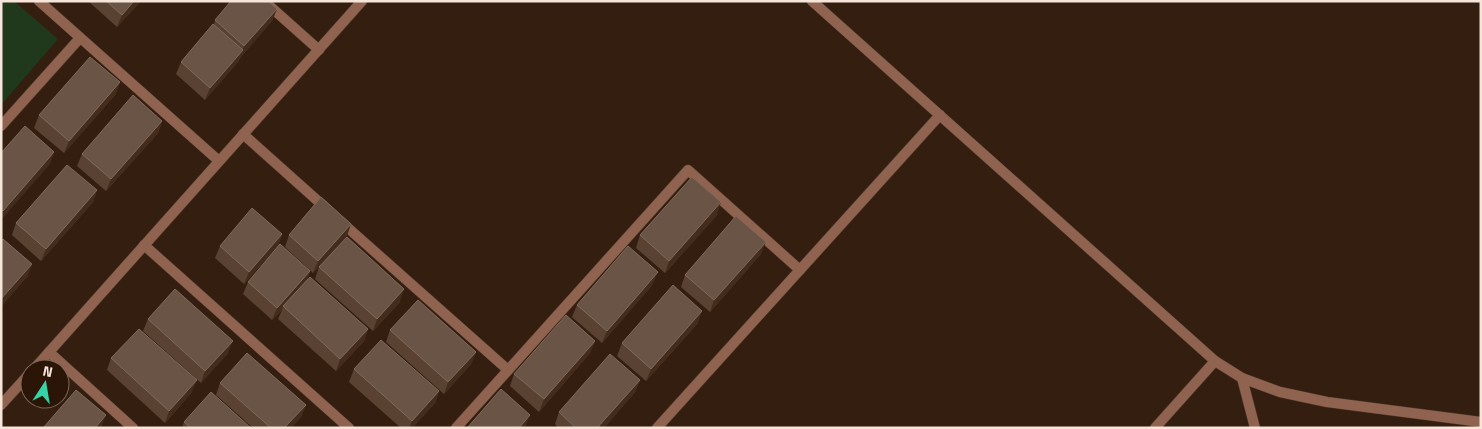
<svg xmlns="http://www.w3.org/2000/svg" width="1482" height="429" font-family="'Titillium Web',sans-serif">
  <rect width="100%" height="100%" fill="#341e0f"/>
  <path fill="#20381b" d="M1,1H14L58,39L1,105Z"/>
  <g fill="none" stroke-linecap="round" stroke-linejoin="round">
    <g stroke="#4f3a2c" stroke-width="11">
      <g id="minor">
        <path d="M39,1L219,161"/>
        <path d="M264,1L319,50"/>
        <path d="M812,1L1215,361L1242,378L1280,392L1327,402L1481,422"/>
        <path d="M1,126L80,38"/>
        <path d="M243,134L328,210"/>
        <path d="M339,220L508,370"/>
        <path d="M144,245L349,428"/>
        <path d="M49,352L133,428"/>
        <path d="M34,369L362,1"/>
        <path d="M1242,378L1255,428"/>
        <path d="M1,405L30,373"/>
        <path d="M456,428L688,170L800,270"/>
        <path d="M657,428L940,115"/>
        <path d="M1155,428L1215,361"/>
      </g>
    </g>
    <use href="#minor" stroke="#8f634f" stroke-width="10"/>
  </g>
  <g fill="#5a4233">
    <path d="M88,1H141L117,27Z"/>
    <path d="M277,9L272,21L240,58L238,62L205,100L176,74L181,62L214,24L215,20Z"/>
    <path d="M120,82L115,95L64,153L34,128L39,115Z"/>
    <path d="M162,121L158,133L106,191L77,166L82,154Z"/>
    <path d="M97,190L93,202L41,261L12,235L16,223Z"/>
    <path d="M717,215L665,273L636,248L640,235Z"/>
    <path d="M282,234L278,246L244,284L215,258L220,246Z"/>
    <path d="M289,235L347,236L313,273L285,247Z"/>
    <path d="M761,254L710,312L681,287L685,275Z"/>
    <path d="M319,267L400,302L373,331L315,279Z"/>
    <path d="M310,271L306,281L368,329L364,341L336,371L278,319L282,310L272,320L243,294L248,282Z"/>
    <path d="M653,284L602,343L572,317L577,305Z"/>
    <path d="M148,319L228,353L201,383L143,331Z"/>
    <path d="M698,323L646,381L617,356L622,343Z"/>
    <path d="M390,330L476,352L471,364L444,394L386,342Z"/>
    <path d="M595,341L590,353L539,412L510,386L514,374Z"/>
    <path d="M111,358L192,392L165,423L107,370Z"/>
    <path d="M354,369L439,391L435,403L412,428H401L349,382Z"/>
    <path d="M640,380L635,392L604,428H558L555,424L559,412Z"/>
    <path d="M220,383L306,405L301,417L291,428H253L216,395Z"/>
    <path d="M184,422L251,428H182Z"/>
  </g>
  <g fill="#442c1d">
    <path d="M134,1H141L117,27L122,15Z"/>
    <path d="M277,9L272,21L240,58L238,62L205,100L210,88L242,51L244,46Z"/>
    <path d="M120,82L115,95L64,153L69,141Z"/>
    <path d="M162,121L158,133L106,191L111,179Z"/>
    <path d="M54,152L50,164L1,220V215L3,211Z"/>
    <path d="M97,190L93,202L41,261L46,249Z"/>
    <path d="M721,202L717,215L665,273L669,261Z"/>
    <path d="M351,224L347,236L313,273L318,261Z"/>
    <path d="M282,234L278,246L244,284L249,272Z"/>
    <path d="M766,242L761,254L710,312L714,300Z"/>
    <path d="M32,264L28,276L1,307V299Z"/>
    <path d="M310,271L306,283L283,306L282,310L272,320L277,308Z"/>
    <path d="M658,272L653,284L602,343L607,331Z"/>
    <path d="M404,289L400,302L373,331L377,319Z"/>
    <path d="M702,311L698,323L646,381L651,369Z"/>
    <path d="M368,329L364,341L336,371L340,359Z"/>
    <path d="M233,341L228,353L201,383L205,371Z"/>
    <path d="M595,341L590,353L539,412L544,399Z"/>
    <path d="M476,352L471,364L444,394L448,382Z"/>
    <path d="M197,380L192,392L165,423L169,411Z"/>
    <path d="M640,380L635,392L604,428H597Z"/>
    <path d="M439,391L435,403L412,428H409L412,421Z"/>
    <path d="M306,405L301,417L291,428H284Z"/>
    <path d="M106,415L101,428H95Z"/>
    <path d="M530,415L525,428H519Z"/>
  </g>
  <g fill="#6a5445" stroke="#806a5c">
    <path d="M106,1H134L122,15Z"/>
    <path d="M231,1H268L277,9L244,46L215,20Z"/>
    <path d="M213,24L243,50L210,88L181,62Z"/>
    <path d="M90,57L120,82L69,141L39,115Z"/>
    <path d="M133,95L162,121L111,179L82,154Z"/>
    <path d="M25,126L54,152L3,211L1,209V153Z"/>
    <path d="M67,165L97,190L46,249L16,223Z"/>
    <path d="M692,177L721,202L669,261L640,235Z"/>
    <path d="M321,197L351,224L318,261L289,235Z"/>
    <path d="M252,208L282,234L249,272L220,246Z"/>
    <path d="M736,216L766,242L714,300L685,275Z"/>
    <path d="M347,237L404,289L377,319L319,267Z"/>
    <path d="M3,239L32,264L1,299V241Z"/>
    <path d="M280,244L310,271L277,308L248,282Z"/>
    <path d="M628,246L658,272L607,331L577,305Z"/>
    <path d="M310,277L368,329L340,359L283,306Z"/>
    <path d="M673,285L702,311L651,369L622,343Z"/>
    <path d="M175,289L233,341L205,371L148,319Z"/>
    <path d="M418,300L476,352L448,382L390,330Z"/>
    <path d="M566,315L595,341L544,399L514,374Z"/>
    <path d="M139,329L197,380L169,411L111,358Z"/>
    <path d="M381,340L439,391L412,421L354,369Z"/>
    <path d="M247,353L306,405L284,428H271L220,383Z"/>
    <path d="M610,354L640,380L597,428H576L559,412Z"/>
    <path d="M501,389L530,415L519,428H467Z"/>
    <path d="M76,390L106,415L95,428H43Z"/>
    <path d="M211,392L251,428H191L184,422Z"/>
  </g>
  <rect width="1482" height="429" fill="none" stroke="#f5e5db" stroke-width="5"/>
  <g transform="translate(45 384) rotate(12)"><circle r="24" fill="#2a1506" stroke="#7b685b"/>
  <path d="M0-4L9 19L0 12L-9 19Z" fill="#35d4a7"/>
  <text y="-8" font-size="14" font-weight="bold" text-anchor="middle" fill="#f5e5db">N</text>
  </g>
</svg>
